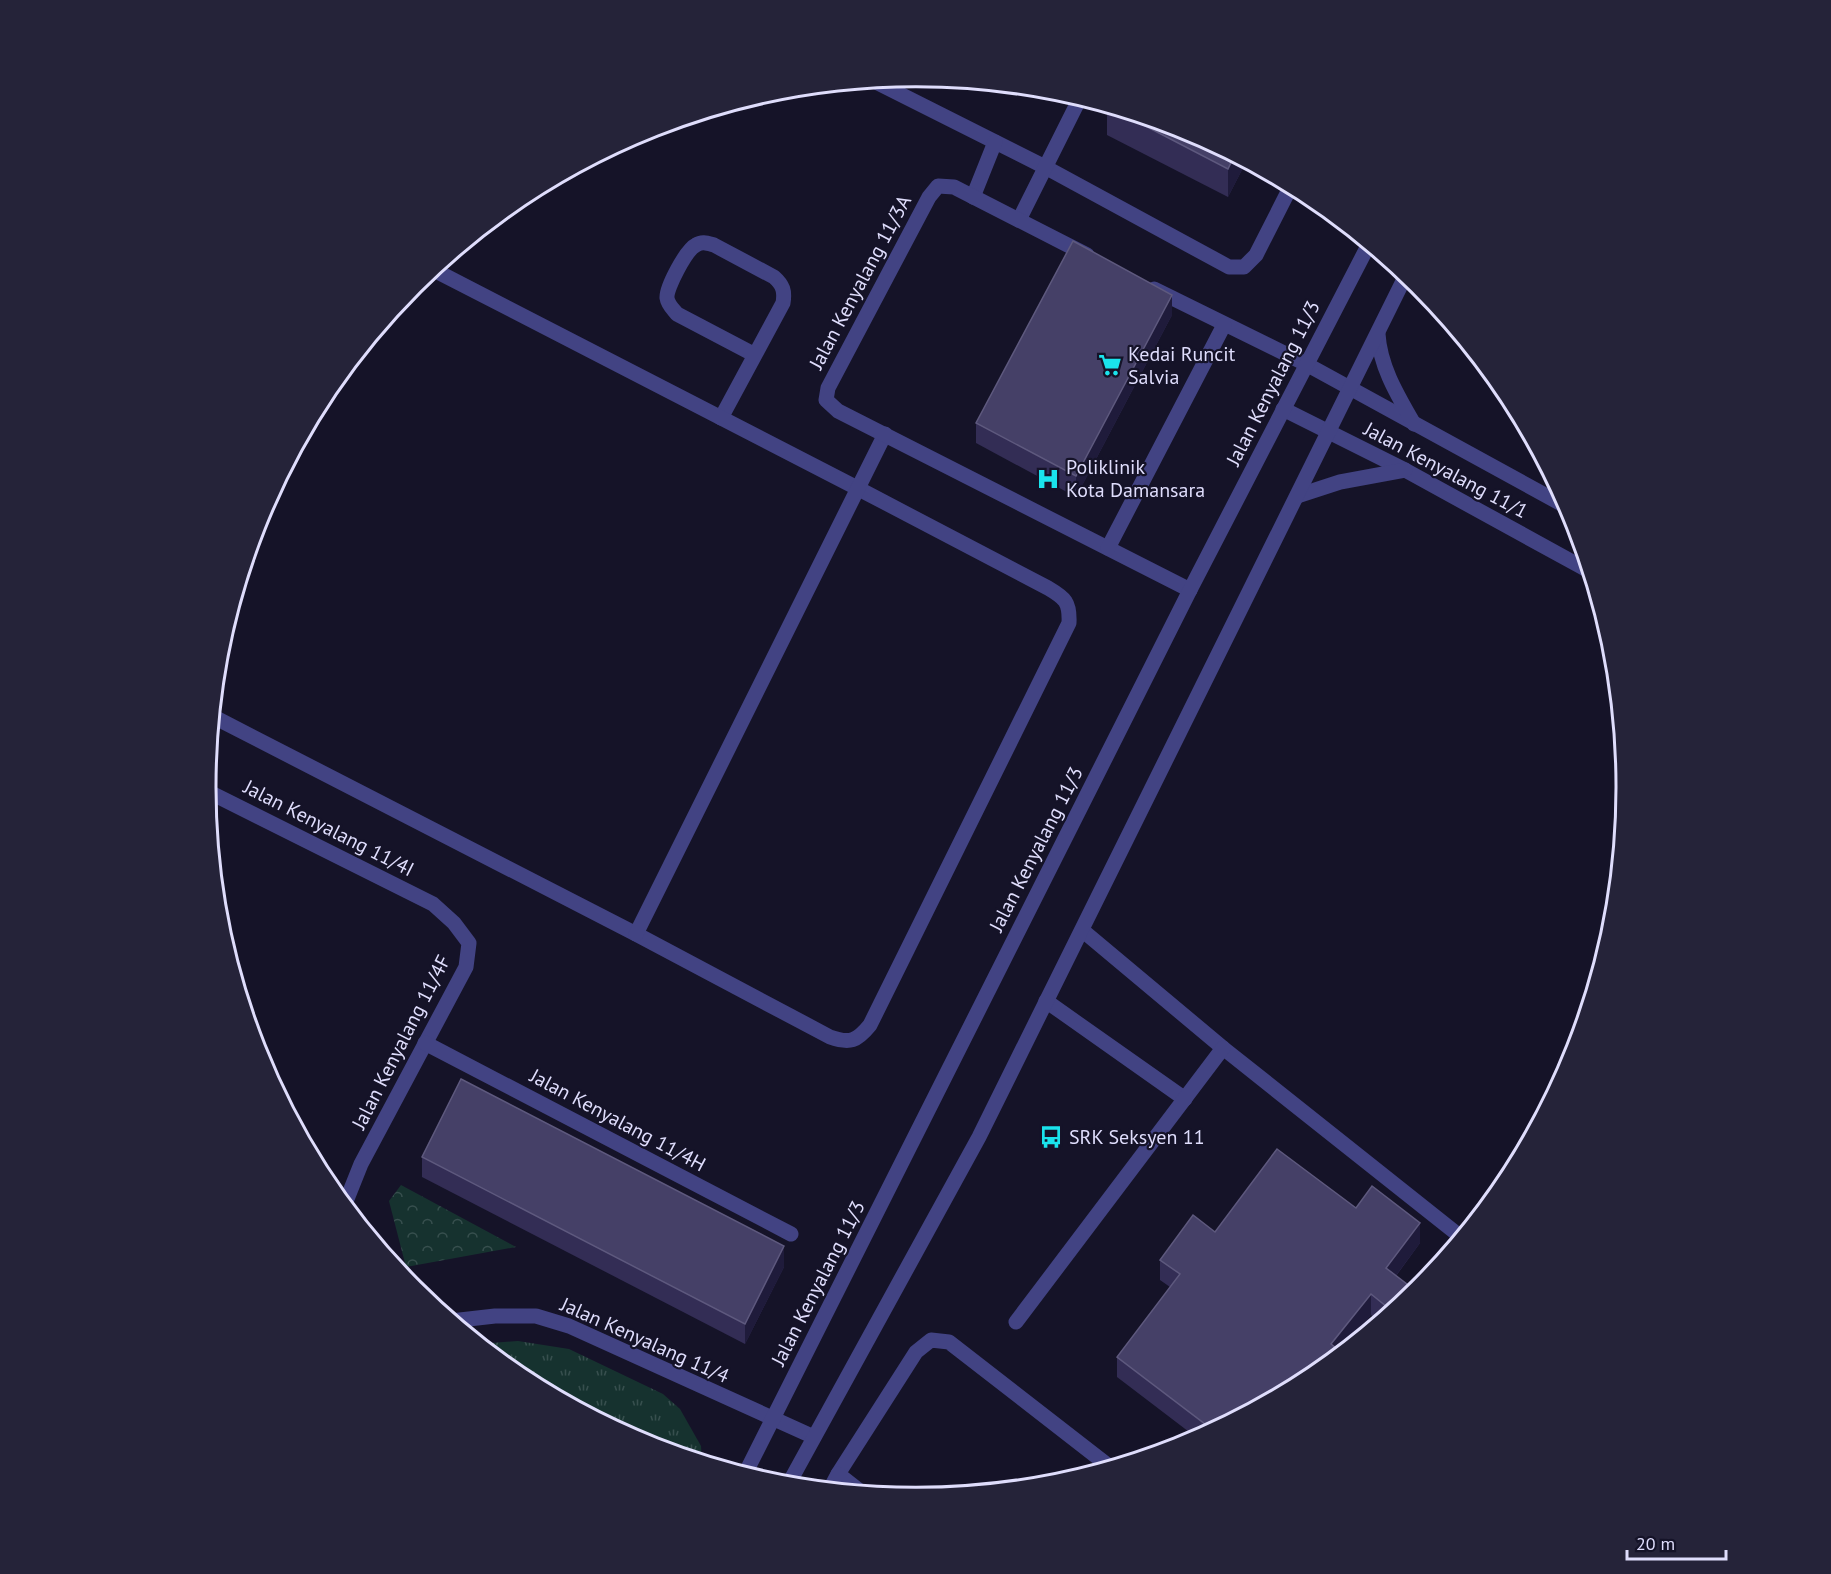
<svg xmlns="http://www.w3.org/2000/svg" width="1831" height="1574" font-family="'PT Sans',sans-serif">
  <defs>
    <pattern id="grass-tufts" width="24" height="20" patternUnits="userSpaceOnUse" patternTransform="scale(1.5)"><rect width="24" height="20" fill="#16322f"/><path d="M3 7l-1-3M5 7V3M7 7l1-3M15 17l-1-3M17 17v-4M19 17l1-3" fill="none" stroke="#374f4e"/></pattern>
    <pattern id="park-crowns" width="20" height="18" patternUnits="userSpaceOnUse" patternTransform="scale(1.5)"><rect width="20" height="18" fill="#16322f"/><path d="M2 6a3 3 0 1 1 6 0M12 15a3 3 0 1 1 6 0" fill="none" stroke="#374f4e"/></pattern>
  </defs>
  <rect width="100%" height="100%" fill="#151328"/>
  <path fill="url(#grass-tufts)" d="M518,1341L569,1349L663,1394L680,1409L701,1446L702,1461L643,1443L520,1378L479,1344Z"/>
  <path fill="url(#park-crowns)" d="M401,1185L516,1247L406,1267L389,1201Z"/>
  <g fill="none" stroke-linecap="round" stroke-linejoin="round">
    <g stroke="#424383" stroke-width="15">
      <path d="M874,81L1045,167L1229,267H1244L1256,255L1291,186"/>
      <path d="M973,197L995,142"/>
      <path d="M1019,220L1080,98"/>
      <path d="M721,418L783,303C785,291 783,285 774,277L714,245C707,243 702,241 696,245C686,250 666,288 667,298C668,305 673,309 677,314L755,355"/>
      <path d="M212,716L636,934L830,1037C850,1044 857,1041 870,1025L1069,623C1070,602 1065,598 1048,588L859,489L432,269"/>
      <path d="M1082,930L1223,1048L1461,1237"/>
      <path d="M636,934L885,434"/>
      <path d="M1046,1001L1185,1099"/>
      <path d="M1016,1322L1223,1048"/>
      <path d="M830,1489L838,1474L916,1352L931,1340L949,1342L1110,1467"/>
    </g>
    <g stroke="#424383" stroke-width="15">
      <path d="M1087,255L954,187L938,186L929,197L828,388L826,400L838,411L1190,590"/>
      <path d="M1154,289L1306,364L1567,507"/>
      <path d="M1283,409L1405,470L1589,571"/>
      <path d="M1108,548L1224,325"/>
      <path d="M205,790L433,904L454,923L469,943L466,967L361,1164L345,1204V1207"/>
      <path d="M425,1043L791,1234"/>
      <path d="M451,1321L495,1316H536L569,1326L814,1437"/>
      <path d="M838,1474L861,1492"/>
    </g>
    <g stroke="#424383" stroke-width="15">
      <path d="M1378,334C1380,367 1398,396 1414,424"/>
      <path d="M1297,496L1340,482L1405,470"/>
      <path d="M745,1474L1190,590L1369,244"/>
      <path d="M788,1485L979,1137L1406,275"/>
    </g>
  </g>
  <g fill="#332d55">
    <path d="M1107,106L1246,162L1228,197L1107,135Z"/>
    <path d="M1172,315L1076,497L976,443V423Z"/>
    <path d="M422,1157L784,1267L745,1344L422,1177Z"/>
    <path d="M1356,1208L1420,1243L1396,1276L1416,1291L1379,1321L1371,1315L1341,1352L1310,1378L1197,1438L1117,1377V1357L1170,1287L1160,1280V1260L1215,1232Z"/>
  </g>
  <g fill="#1f1b3b">
    <path d="M1234,156L1246,162L1228,197V169Z"/>
    <path d="M1172,295V315L1076,497V476Z"/>
    <path d="M1420,1223V1243L1386,1289V1268Z"/>
    <path d="M784,1246V1267L745,1344V1324Z"/>
    <path d="M1371,1294V1315L1340,1353L1331,1344Z"/>
    <path d="M1313,1367V1375L1301,1383Z"/>
  </g>
  <g fill="#454067" stroke="#5e597e" stroke-width="1.5">
    <path d="M1107,106L1188,131L1234,156L1228,169Z"/>
    <path d="M1073,241L1172,295L1076,476L976,423Z"/>
    <path d="M461,1079L784,1246L745,1324L422,1157Z"/>
    <path d="M1277,1149L1356,1208L1372,1186L1420,1223L1386,1268L1416,1291L1392,1311L1371,1294L1331,1344L1341,1352L1318,1371L1313,1367L1301,1383L1213,1430L1117,1357L1180,1274L1160,1260L1193,1215L1215,1232Z"/>
  </g>
  <defs>
    <g id="supermarket-bare" transform="scale(1.8)"><path d="M-6-5.5h2.5l.6 2H6L4.5 2H-2.5L-4.4-4H-6ZM-1.5 3.2a1.3 1.3 0 1 0 .1 0ZM3 3.2a1.3 1.3 0 1 0 .1 0Z" fill="#1ae3ec" stroke="#151328" stroke-width="2.5" paint-order="stroke"/></g>
    <g id="hospital-bare" transform="scale(1.8)"><path d="M-5-5h3v3.5h4V-5h3V5h-3V1.5h-4V5h-3Z" fill="#1ae3ec" stroke="#151328" stroke-width="2.5" paint-order="stroke"/></g>
    <g id="bus-bare" transform="scale(1.8)"><path d="M-5-6H5V4H4V6H2V4H-2V6H-4V4H-5ZM-3.5-4V0h7V-4ZM-3.5 1.2v1.5H-2V1.2ZM2 1.2v1.5H3.5V1.2Z" fill="#1ae3ec" stroke="#151328" stroke-width="2.5" paint-order="stroke"/></g>
  </defs>
  <g fill-rule="evenodd">
    <use href="#supermarket-bare" x="1110" y="365"/>
    <use href="#hospital-bare" x="1048" y="479"/>
    <use href="#bus-bare" x="1051" y="1137"/>
  </g>
  <g text-anchor="middle" dominant-baseline="central" stroke-width="4.5" stroke-linejoin="round" paint-order="stroke">
    <g font-size="20" fill="#dfddfc" stroke="#151328">
      <text transform="translate(860 282) rotate(-62)">Jalan Kenyalang 11/3A</text>
      <text transform="translate(1273 383) rotate(-63)">Jalan Kenyalang 11/3</text>
      <text transform="translate(1446 470) rotate(28)">Jalan Kenyalang 11/1</text>
      <text transform="translate(329 828) rotate(27)">Jalan Kenyalang 11/4I</text>
      <text transform="translate(1036 849) rotate(-63)">Jalan Kenyalang 11/3</text>
      <text transform="translate(401 1042) rotate(-63)">Jalan Kenyalang 11/4F</text>
      <text transform="translate(618 1120) rotate(28)">Jalan Kenyalang 11/4H</text>
      <text transform="translate(818 1283) rotate(-63)">Jalan Kenyalang 11/3</text>
      <text transform="translate(645 1340) rotate(24)">Jalan Kenyalang 11/4</text>
    </g>
    <g font-size="20" fill="#dfddfc" stroke="#151328" text-anchor="start">
      <text x="1128" y="354">Kedai Runcit<tspan x="1128" dy="23">Salvia</tspan></text>
      <text x="1066" y="467">Poliklinik<tspan x="1066" dy="23">Kota Damansara</tspan></text>
      <text x="1069" y="1137">SRK Seksyen 11</text>
    </g>
  </g>
  <path d="M0 0H1831V1574H0ZM216 787a700 700 0 1 1 1400 0a700 700 0 1 1-1400 0Z" fill="#252339" fill-rule="evenodd"/>
  <path fill="none" stroke="#dfddfc" stroke-width="3" d="M216 787a700 700 0 1 1 1400 0a700 700 0 1 1-1400 0Z"/>
  <path d="M1627 1550v9h99v-9" fill="none" stroke="#dfddfc" stroke-width="3"/>
  <text x="1636" y="1550" font-size="18" fill="#dfddfc" stroke="#151328" stroke-width="4.5" paint-order="stroke">20 m</text>
</svg>
